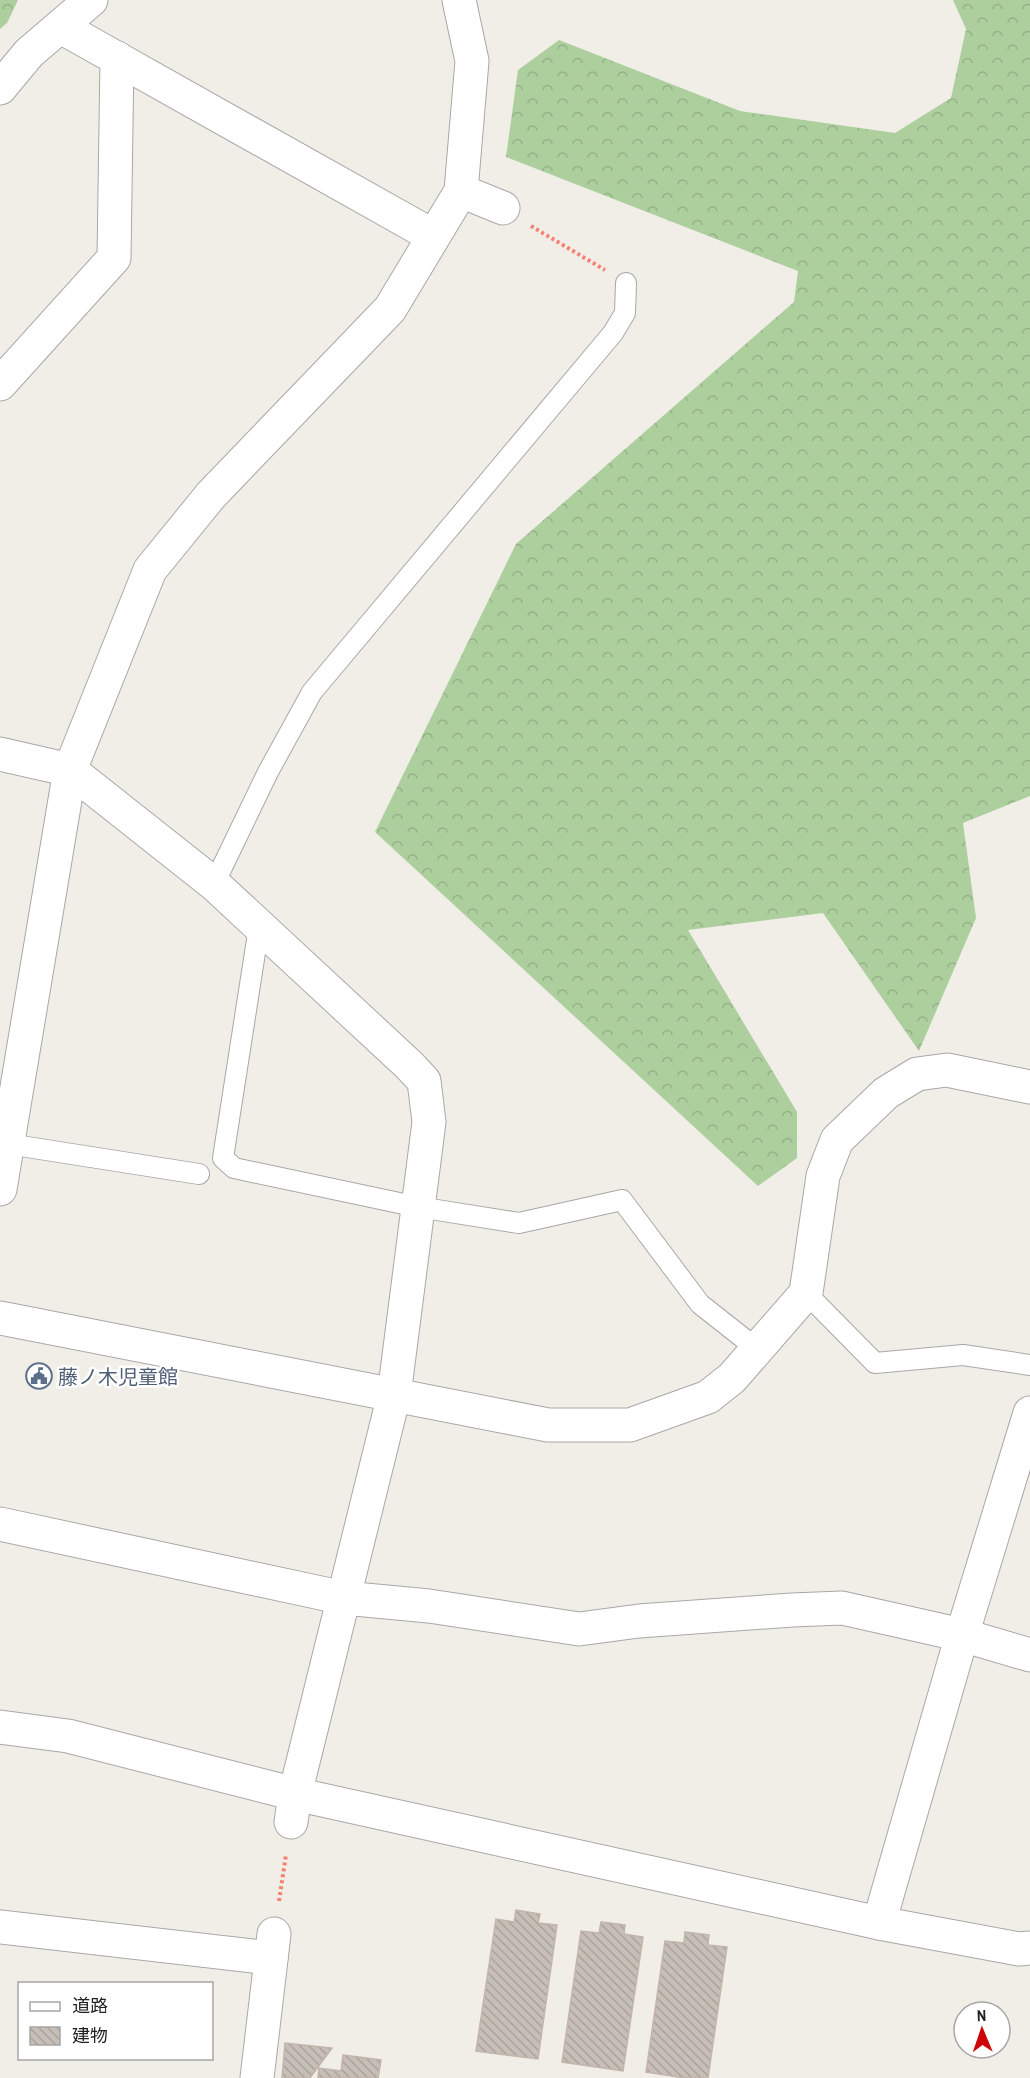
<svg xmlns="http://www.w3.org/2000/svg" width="1030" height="2078" font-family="'Archivo Narrow','Noto Sans JP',sans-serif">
  <defs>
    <pattern id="forest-crowns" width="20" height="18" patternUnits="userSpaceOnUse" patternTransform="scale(1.5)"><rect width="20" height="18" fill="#accf9d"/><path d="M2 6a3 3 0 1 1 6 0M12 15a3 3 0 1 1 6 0" fill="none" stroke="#94b187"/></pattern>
    <pattern id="building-back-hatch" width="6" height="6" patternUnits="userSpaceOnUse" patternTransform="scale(1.5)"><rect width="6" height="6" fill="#c6beb7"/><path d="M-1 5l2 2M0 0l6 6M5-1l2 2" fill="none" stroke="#aaa39d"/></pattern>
  </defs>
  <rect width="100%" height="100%" fill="#f1eee8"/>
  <g fill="url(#forest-crowns)">
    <path d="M0,0H18L7,23L0,29Z"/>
    <path d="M953,0H1030V796L963,823L976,918L919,1051L823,913L688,930L797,1112V1158L758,1186L375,832L516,544L794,302L798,271L506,157L518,70L559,40L740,111L895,133L951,98L966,29Z"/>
  </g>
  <g fill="url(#building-back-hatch)" stroke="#c3b5aa" stroke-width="1.5">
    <path d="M516,1910L540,1914L538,1923L557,1925L538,2059L476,2051L496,1919L514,1922Z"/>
    <path d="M601,1922L625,1925L624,1934L643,1937L623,2071L562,2062L581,1931L599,1933Z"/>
    <path d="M685,1932L709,1935L708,1945L727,1947L708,2078H685L646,2072L665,1941L684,1943Z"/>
    <path d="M285,2043L332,2048L310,2078H282Z"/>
    <path d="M343,2055L381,2060L378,2078H318L319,2068L341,2071Z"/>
  </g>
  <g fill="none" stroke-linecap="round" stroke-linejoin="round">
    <g stroke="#a8a8a8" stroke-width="22">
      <g id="lane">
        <path d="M214,884L268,772L312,692L613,333L625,313L626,283"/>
        <path d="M259,927L223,1158L234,1168L418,1207L519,1223L622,1200L700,1304L757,1349"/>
        <path d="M8,1144L199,1174"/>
        <path d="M806,1293L875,1363L963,1355L1030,1365"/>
      </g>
    </g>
    <g stroke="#a8a8a8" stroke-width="35">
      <g id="street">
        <path d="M61,27L433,236"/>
        <path d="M0,88L29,53L91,0"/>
        <path d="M461,191L503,208"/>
        <path d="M0,384L114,258L117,58"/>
        <path d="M0,754L70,770L214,884L409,1065L424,1081L429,1122L394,1395L295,1794L291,1822"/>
        <path d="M0,1189L70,770L150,570L211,495L390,309L461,191L472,61L459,0"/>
        <path d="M0,1318L548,1425H630L708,1397L732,1378L806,1293L823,1176L837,1140L886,1093L917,1074L947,1070L1030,1087"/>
        <path d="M0,1524L344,1598L429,1606L579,1629L639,1621L792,1610L842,1608L962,1635L1030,1655"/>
        <path d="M0,1727L68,1736L295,1794L879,1923L1019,1949L1030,1948"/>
        <path d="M879,1923L962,1635L1030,1413"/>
        <path d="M0,1927L271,1958"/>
        <path d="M257,2078L274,1934"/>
      </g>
    </g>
    <g stroke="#f78072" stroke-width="4" stroke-dasharray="3 3" stroke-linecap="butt">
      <path d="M531,226L605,270"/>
      <path d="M279,1901L286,1855"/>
    </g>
    <use href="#lane" stroke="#fff" stroke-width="20"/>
    <use href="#street" stroke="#fff" stroke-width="33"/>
  </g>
  <defs>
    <g id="civic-ring" transform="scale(1.35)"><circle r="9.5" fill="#fff" stroke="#5c6f8a" stroke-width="1.5"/><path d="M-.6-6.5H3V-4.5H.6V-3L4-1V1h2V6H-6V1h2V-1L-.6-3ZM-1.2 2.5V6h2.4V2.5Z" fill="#5c6f8a"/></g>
  </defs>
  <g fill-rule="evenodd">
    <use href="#civic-ring" x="39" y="1376"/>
  </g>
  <g text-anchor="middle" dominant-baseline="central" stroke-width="5" stroke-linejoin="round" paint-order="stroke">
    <g font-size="20" fill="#4e5e75" stroke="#fff" text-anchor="start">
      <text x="58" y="1376">藤ノ木児童館</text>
    </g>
  </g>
  <rect x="18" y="1982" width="195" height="78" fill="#ffffff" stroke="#a6a6a6" stroke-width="1.5"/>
  <rect x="30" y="2002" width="30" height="9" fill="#ffffff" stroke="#a6a6a6" stroke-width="1.5"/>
  <text x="72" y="2012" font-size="18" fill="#212121">道路</text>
  <rect x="30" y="2027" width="30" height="18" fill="url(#building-back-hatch)" stroke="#a6a6a6" stroke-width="1.5"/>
  <text x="72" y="2042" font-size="18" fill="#212121">建物</text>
  <g transform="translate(982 2030) rotate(358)"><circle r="28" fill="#ffffff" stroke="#a6a6a6" stroke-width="1.5"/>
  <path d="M0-4.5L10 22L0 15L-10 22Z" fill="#ce0404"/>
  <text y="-9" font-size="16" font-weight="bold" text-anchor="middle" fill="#212121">N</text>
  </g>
</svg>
